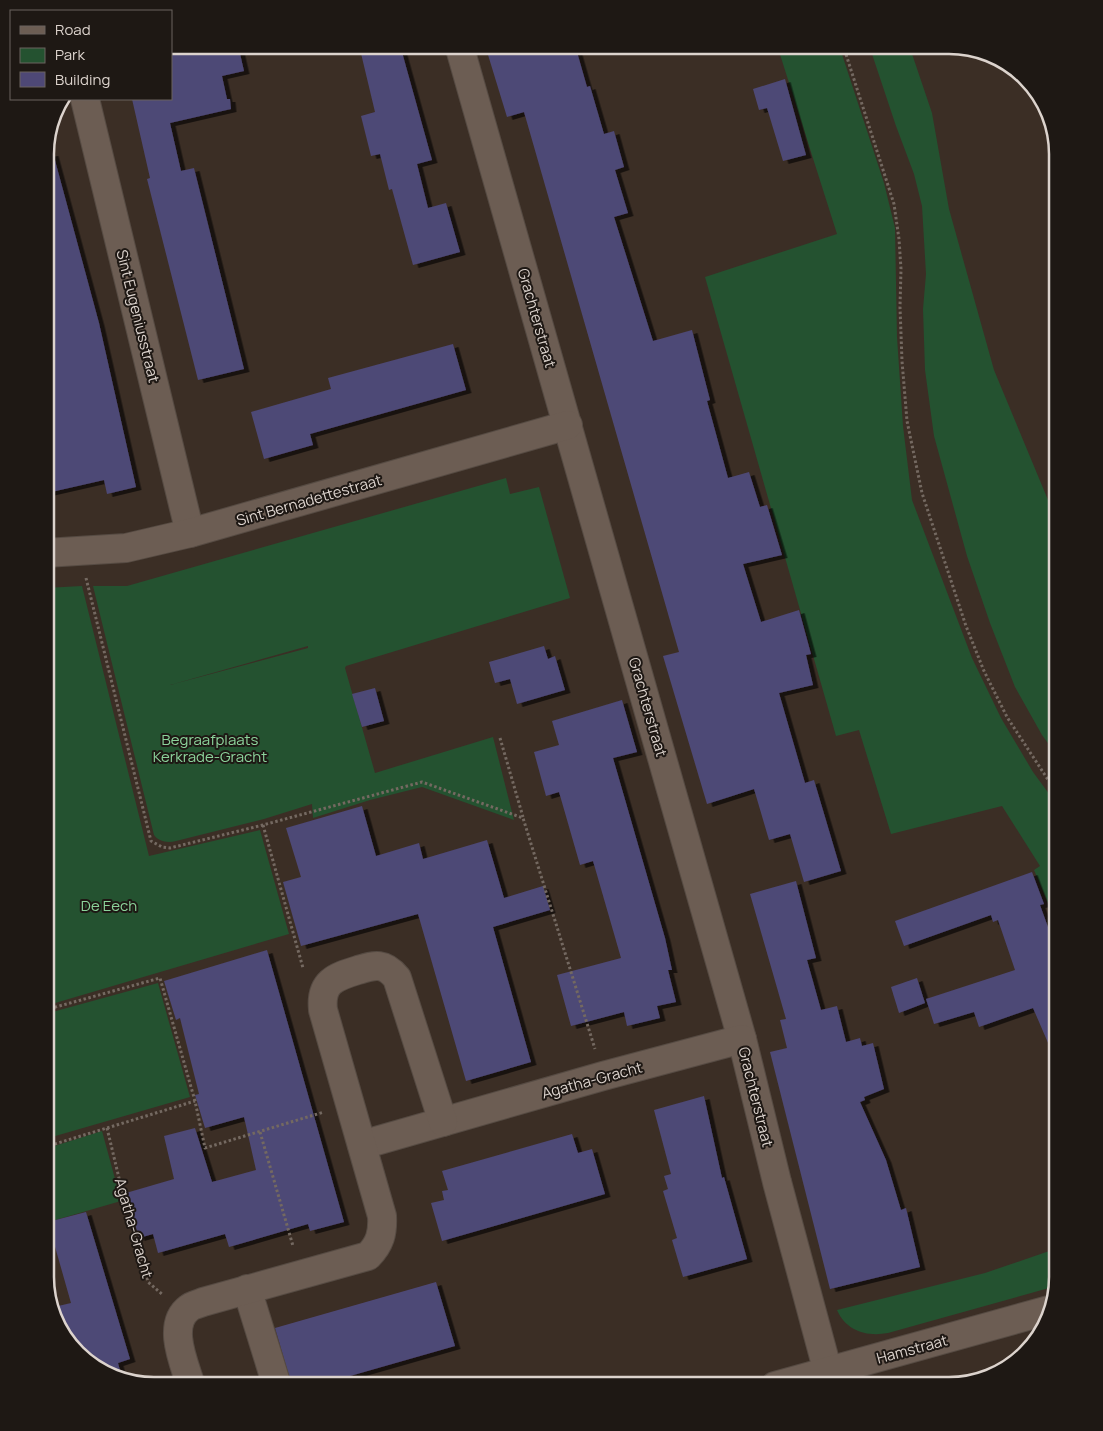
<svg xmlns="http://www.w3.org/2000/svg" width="1103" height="1431" font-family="Manrope,sans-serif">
  <defs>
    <filter id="shadow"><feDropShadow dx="5.5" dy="3" stdDeviation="0" flood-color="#0009"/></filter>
  </defs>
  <rect width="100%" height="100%" fill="#3b2e25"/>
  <g fill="#245230" fill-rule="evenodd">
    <path d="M777,45H839L884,183L895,228L897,337L903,426L912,500L972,658L1001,718L1033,772L1058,806V927L1034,870L1040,866L1002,806L891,834L859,730L836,736L705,277L837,234Z"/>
    <path d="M869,45H909L932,113L949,209L994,370L1058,524V757L1042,735L1015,687L990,623L967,556L934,436L925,370L923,309L926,274L922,206L914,174L896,126Z"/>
    <path d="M506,478L510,494L539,487L570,598L346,666L345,668L375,773L493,737L514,820L422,787L370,800L313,818L312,804L264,819L176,841C168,843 159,842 154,835L93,586H127ZM308,646V648L170,685Z"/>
    <path d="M82,586L149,856L260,830L289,934L45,1006V588Z"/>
    <path d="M158,983L190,1097L45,1139V1014Z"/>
    <path d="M102,1131L121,1201L45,1223V1149Z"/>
    <path d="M1058,1248V1278L1056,1286L888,1333C867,1337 846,1331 837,1310L985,1273Z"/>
  </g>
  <g fill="#4e4876" filter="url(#shadow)">
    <path d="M171,45H191L192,52L225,45H238L244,71L222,76L227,99H230L231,109L170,123L181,171L194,168L244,369L198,380L147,179L150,178L132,99H171Z"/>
    <path d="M359,45H400L432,160L417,164L428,208L446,203L460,252L413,265L392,189L389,190L380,154L371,156L361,116L375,112Z"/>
    <path d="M485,45H575L587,87L590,86L604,134L614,131L624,167L615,170L628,213L614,217L653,341L692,330L710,400L707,401L728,478L749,472L760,507L767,505L782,555L743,564L761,622L799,610L811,654L806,655L813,685L779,693L805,783L814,780L841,871L804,882L790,834L769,840L754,789L707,804L663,656L679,652L524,112L507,117Z"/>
    <path d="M785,79L806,155L783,161L767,108L759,110L753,89Z"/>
    <path d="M53,153L99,323L136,487L107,494L104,480L47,493L45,473V356L52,355L45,330V154Z"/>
    <path d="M453,344L466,390L310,434L313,445L264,459L251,412L331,389L328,378Z"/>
    <path d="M544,646L548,659L555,656L565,690L517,704L510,679L495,683L489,662Z"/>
    <path d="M375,688L384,721L362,727L352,694Z"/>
    <path d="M622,700L637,752L613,758L665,938L672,970H668L676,1002L657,1006L660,1018L627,1026L624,1012L571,1026L557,975L621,958L593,861L580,865L559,792L546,796L534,752L559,745L552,721Z"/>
    <path d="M362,806L376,856L419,843L423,859L487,840L504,898L543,886L550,910L493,927L531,1062L466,1081L418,914L301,946L283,882L301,877L286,828Z"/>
    <path d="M1032,872L1044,904L1040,905L1058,955V1066L1033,1008L979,1027L974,1012L934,1024L926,999L1015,970L998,920L993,922L991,915L904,946L895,921Z"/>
    <path d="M796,881L816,958L807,960L821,1010L837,1006L846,1042L860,1038L862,1046L873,1043L884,1089L864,1097L865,1100L860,1102L886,1160L901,1210L906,1208L920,1267L830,1289L770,1052L787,1048L780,1020L786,1019L750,894Z"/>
    <path d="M267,950L344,1222L310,1231L308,1224L229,1247L225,1234L158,1253L153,1234L139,1238L126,1193L174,1179L164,1136L195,1128L212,1182L256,1170L244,1117L205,1128L195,1095L199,1094L180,1018L176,1020L164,981Z"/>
    <path d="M917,978L925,1003L899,1013L891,987Z"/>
    <path d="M704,1096L722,1178L724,1177L747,1259L683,1277L672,1240L677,1238L663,1191L668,1189L664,1176L671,1174L654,1110Z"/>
    <path d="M572,1134L578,1153L592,1149L605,1194L442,1241L431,1203L444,1200L442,1191L448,1190L442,1171Z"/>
    <path d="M86,1212L130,1359L118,1363L122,1378L99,1372L63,1338L54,1307L71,1303L48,1222Z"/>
    <path d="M436,1282L455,1346L315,1386H292L275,1328Z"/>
  </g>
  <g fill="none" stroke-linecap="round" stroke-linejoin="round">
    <g stroke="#564b43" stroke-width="30">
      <g id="minor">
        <path d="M459,45L742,1039L777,1182L828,1372"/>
        <path d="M85,99L190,533"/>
        <path d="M45,553L126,548L190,533L568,425"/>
        <path d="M362,1145L603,1076L742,1039"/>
        <path d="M247,1289L277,1386"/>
        <path d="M191,1386C185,1365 166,1325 189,1308C192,1305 199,1304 203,1302L368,1256C380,1244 383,1233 382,1216L323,1010C320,982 335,977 358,970C375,965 384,962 397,978L443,1122"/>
        <path d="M775,1386L1049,1310"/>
      </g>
    </g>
    <g stroke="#746961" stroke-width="3" stroke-dasharray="2.5 2.5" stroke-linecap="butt">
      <path d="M843,45L894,204L899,239L901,269L900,307L902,361L907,421L922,493L966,626L984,671L1007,717L1058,795"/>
      <path d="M86,578L151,841L162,847L170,848L263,825L422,782L523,818L595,1049"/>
      <path d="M500,738L523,817"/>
      <path d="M263,825L303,968"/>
      <path d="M45,1010L160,978L195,1101L205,1148L324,1112"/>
      <path d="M107,1128L124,1199L148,1282L163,1295"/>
      <path d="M260,1132L293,1246"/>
      <path d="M45,1147L195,1101"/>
    </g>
    <use href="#minor" stroke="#6c5d53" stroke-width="28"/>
  </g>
  <g text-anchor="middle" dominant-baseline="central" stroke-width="4" stroke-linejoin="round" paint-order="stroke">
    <g font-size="15" fill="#dcd3cd" stroke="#1e1814">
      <text transform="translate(138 316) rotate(76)">Sint Eugeniusstraat</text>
      <text transform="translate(537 318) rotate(74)">Grachterstraat</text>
      <text transform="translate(309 500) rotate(-16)">Sint Bernadettestraat</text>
      <text transform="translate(648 707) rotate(74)">Grachterstraat</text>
      <text transform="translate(592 1080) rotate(-15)">Agatha-Gracht</text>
      <text transform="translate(756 1097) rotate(76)">Grachterstraat</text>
      <text transform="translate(134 1228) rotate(74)">Agatha-Gracht</text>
      <text transform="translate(912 1349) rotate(-15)">Hamstraat</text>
    </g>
    <g font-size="15" fill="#8cd39b" stroke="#1e1814">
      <text x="210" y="739">Begraafplaats<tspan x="210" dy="17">Kerkrade-Gracht</tspan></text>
      <text x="109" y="905">De Eech</text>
    </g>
  </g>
  <path d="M0 0H1103V1431H0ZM154 54H949A100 100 0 0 1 1049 154V1277A100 100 0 0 1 949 1377H154A100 100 0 0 1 54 1277V154A100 100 0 0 1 154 54Z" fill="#1e1814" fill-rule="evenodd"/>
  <path fill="none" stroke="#dcd3cd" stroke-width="2.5" d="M154 54H949A100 100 0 0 1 1049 154V1277A100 100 0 0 1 949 1377H154A100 100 0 0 1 54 1277V154A100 100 0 0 1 154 54Z"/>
  <rect x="10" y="10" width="162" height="90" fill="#1e1814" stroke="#6a635e"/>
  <rect x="20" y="26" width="25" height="8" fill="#6c5d53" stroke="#6a635e"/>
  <text x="55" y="35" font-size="15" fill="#dcd3cd">Road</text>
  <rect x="20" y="48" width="25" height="15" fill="#245230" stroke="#6a635e"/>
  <text x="55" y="60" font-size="15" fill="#dcd3cd">Park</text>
  <rect x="20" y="72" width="25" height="15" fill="#4e4876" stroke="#6a635e"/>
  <text x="55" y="85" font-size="15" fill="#dcd3cd">Building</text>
</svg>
